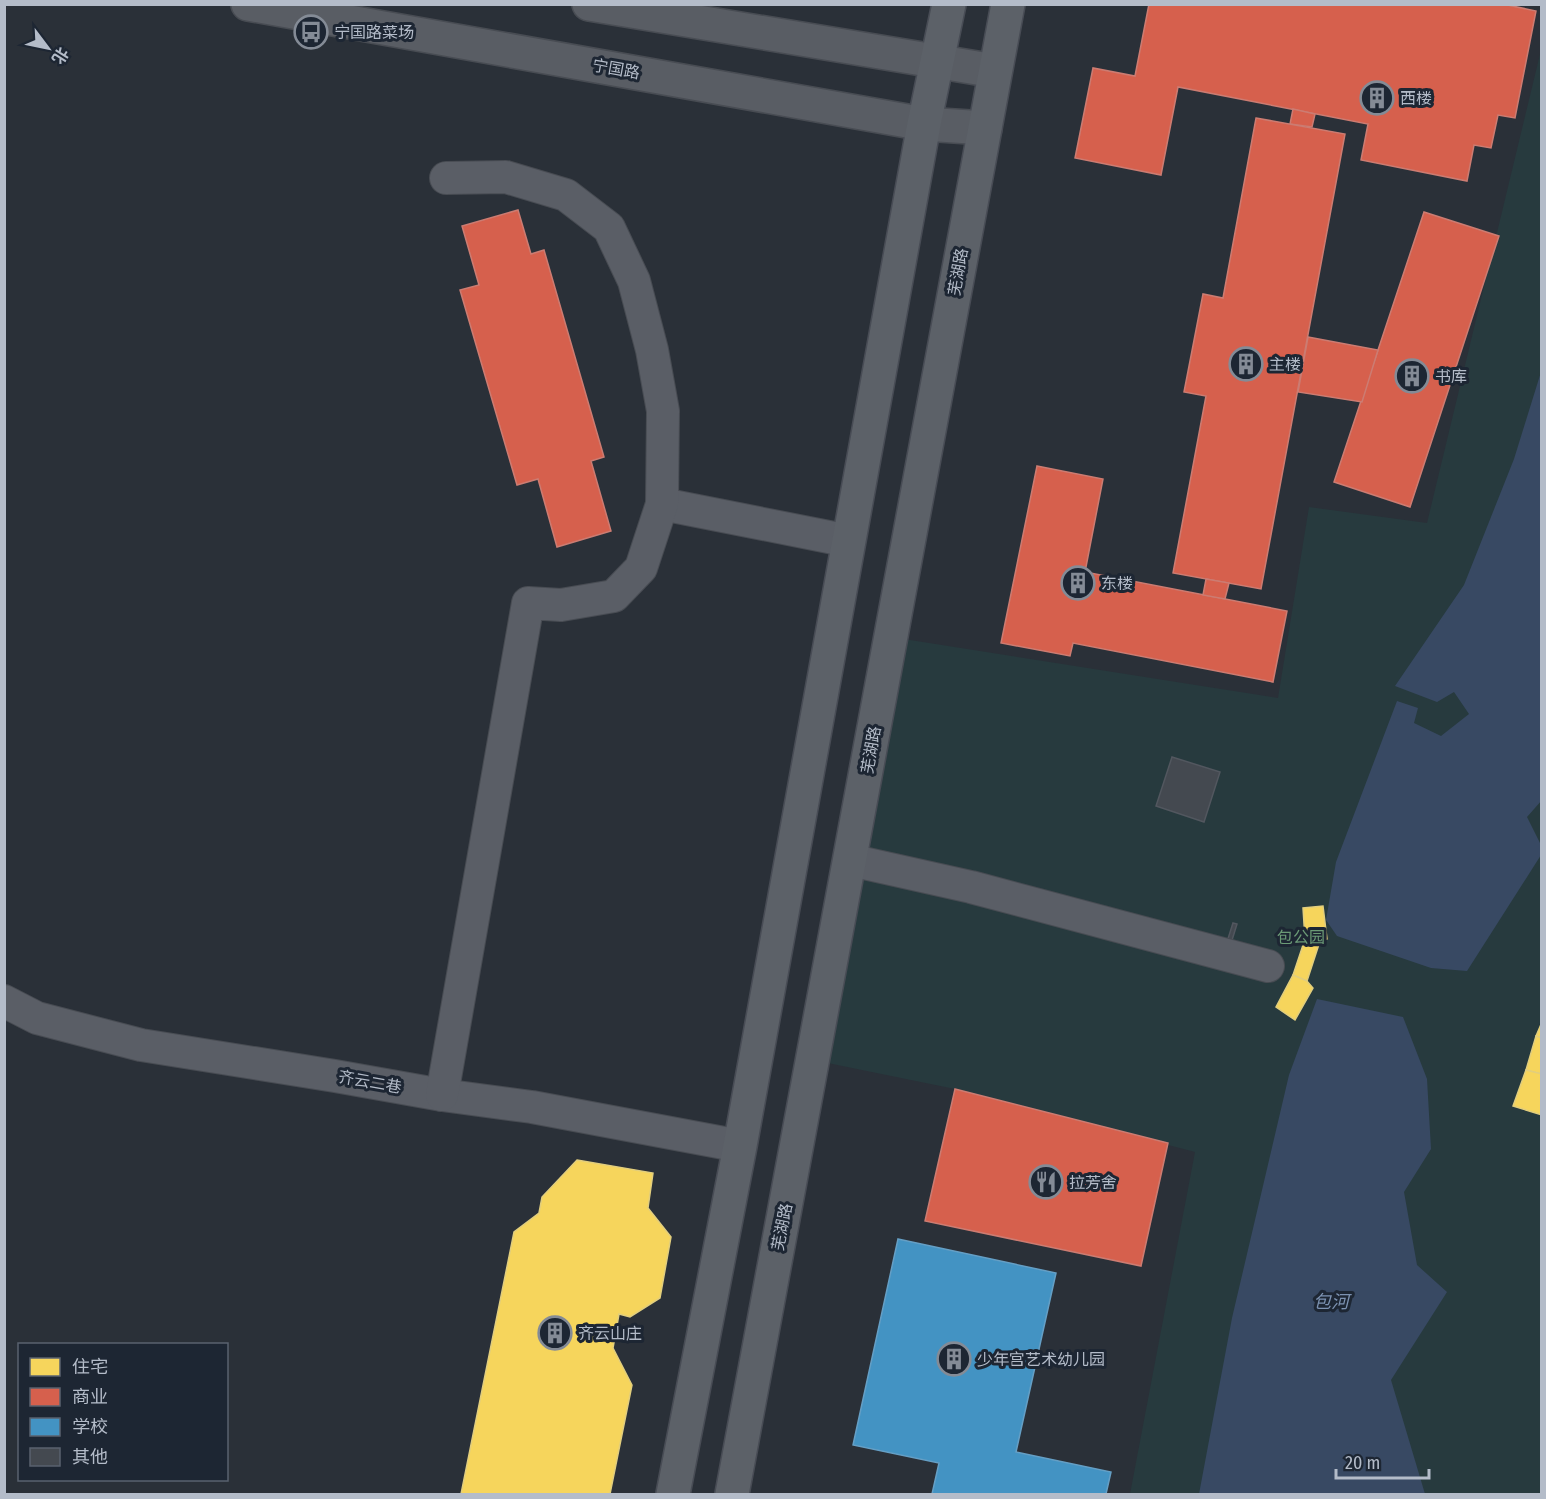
<svg xmlns="http://www.w3.org/2000/svg" width="1546" height="1499" font-family="'Fira Sans Condensed','Noto Sans SC',sans-serif">
  <rect width="100%" height="100%" fill="#2a3038"/>
  <path fill="#273a3e" d="M1541,50V1494H1130L1195,1152L955,1089L813,1060L891,637L1278,698L1309,507L1427,523Z"/>
  <g fill="#384963">
    <path d="M1541,372L1542,800L1527,817L1541,845V855L1467,971L1431,968L1337,936L1326,920L1336,862L1397,701L1418,708L1414,723L1441,736L1469,714L1454,692L1437,702L1395,686L1464,585L1514,459Z"/>
    <path d="M1317,999L1403,1017L1427,1079L1431,1149L1404,1192L1417,1265L1447,1292L1391,1380L1425,1494H1199L1232,1318L1289,1075Z"/>
  </g>
  <g fill="#f6d55c" stroke="#e2ce7d" stroke-width="1.5">
    <path d="M1323,906L1327,939L1320,941L1305,939L1303,908Z"/>
    <path d="M1305,939L1320,941L1307,981L1293,975Z"/>
    <path d="M1293,975L1307,981L1313,988L1295,1020L1276,1007Z"/>
    <path d="M1542,1022V1038L1536,1036Z"/>
    <path d="M1536,1036L1542,1038L1541,1074L1526,1070Z"/>
    <path d="M1526,1070L1542,1074V1115L1513,1106Z"/>
    <path d="M577,1160L653,1173L648,1208L671,1237L660,1298L630,1317L619,1314L613,1348L632,1385L610,1494H461L514,1232L539,1213L542,1197Z"/>
  </g>
  <g fill="#d6604d" stroke="#cc7c72" stroke-width="1.5">
    <path d="M1149,4H1503L1536,11L1515,118L1498,115L1491,148L1474,145L1467,181L1361,160L1368,124L1178,87L1161,175L1075,158L1093,68L1135,76Z"/>
    <path d="M1293,109L1315,114L1312,127L1290,124Z"/>
    <path d="M1256,118L1345,134L1261,589L1173,573L1206,396L1184,392L1203,294L1223,298Z"/>
    <path d="M518,210L531,254L544,250L604,457L591,461L611,531L557,547L538,479L517,485L460,290L479,285L462,226Z"/>
    <path d="M1424,212L1499,236L1410,507L1334,482Z"/>
    <path d="M1308,337L1378,350L1362,402L1298,392Z"/>
    <path d="M1037,466L1103,479L1085,572L1287,611L1273,682L1073,643L1070,656L1001,643Z"/>
    <path d="M1206,579L1229,583L1225,599L1203,595Z"/>
    <path d="M955,1089L1168,1143L1141,1266L925,1221Z"/>
  </g>
  <path fill="#4393c3" stroke="#659fc5" stroke-width="1.5" d="M898,1239L1056,1273L1016,1452L1111,1472L1106,1494H932L939,1463L853,1445Z"/>
  <g fill="#444950" stroke="#52575f" stroke-width="1.5">
    <path d="M1172,757L1220,772L1204,822L1156,806Z"/>
    <path d="M1233,923L1237,924L1229,950L1225,948Z"/>
  </g>
  <g fill="none" stroke-linecap="round" stroke-linejoin="round">
    <g stroke="#484c53" stroke-width="34">
      <g id="minor">
        <path d="M662,504L849,541"/>
        <path d="M850,860L971,887L1268,966"/>
        <path d="M4,1001L37,1018L141,1045L335,1076L442,1095L532,1107L740,1146"/>
        <path d="M442,1095L528,603L561,605L614,596L641,568L662,504L663,411L652,350L634,281L609,228L566,195L506,177L446,178"/>
      </g>
    </g>
    <g stroke="#484c53" stroke-width="36">
      <g id="secondary">
        <path d="M248,4L924,124L985,128"/>
        <path d="M589,4L995,71"/>
      </g>
    </g>
    <g stroke="#484c55" stroke-width="36">
      <g id="primary">
        <path d="M673,1494L740,1146L924,124L949,4"/>
        <path d="M732,1494L1008,4"/>
      </g>
    </g>
    <use href="#minor" stroke="#5a5e66" stroke-width="32"/>
    <use href="#secondary" stroke="#595d64" stroke-width="33"/>
    <use href="#primary" stroke="#5c6168" stroke-width="33"/>
  </g>
  <defs>
    <g id="bus-ring" transform="scale(1.725)"><circle r="9.5" fill="#1d2633" stroke="#848b96" stroke-width="1.5"/><path d="M-5-6H5V4H4V6H2V4H-2V6H-4V4H-5ZM-3.5-4V0h7V-4ZM-3.5 1.2v1.5H-2V1.2ZM2 1.2v1.5H3.5V1.2Z" fill="#848b96"/></g>
    <g id="building-ring" transform="scale(1.725)"><circle r="9.5" fill="#1d2633" stroke="#848b96" stroke-width="1.5"/><path d="M-4-6H4V6H1V3H-1V6H-4ZM-2.5-4.3h1.7v1.8h-1.7ZM.8-4.3h1.7v1.8H.8ZM-2.5-1h1.7V.8h-1.7ZM.8-1h1.7V.8H.8Z" fill="#848b96"/></g>
    <g id="restaurant-ring" transform="scale(1.725)"><circle r="9.5" fill="#1d2633" stroke="#848b96" stroke-width="1.5"/><path d="M-5-6h1v4h1v-4h1v4h1v-4h1v5L-1.5 .5V6h-2V.5L-5-1ZM5-6V6H3V1.5H1.5Q1.5-4 5-6Z" fill="#848b96"/></g>
  </defs>
  <g fill-rule="evenodd">
    <use href="#bus-ring" x="311" y="32"/>
    <use href="#building-ring" x="1377" y="98"/>
    <use href="#building-ring" x="1246" y="364"/>
    <use href="#building-ring" x="1412" y="376"/>
    <use href="#building-ring" x="1078" y="583"/>
    <use href="#restaurant-ring" x="1046" y="1182"/>
    <use href="#building-ring" x="555" y="1333"/>
    <use href="#building-ring" x="954" y="1359"/>
  </g>
  <g text-anchor="middle" dominant-baseline="central" stroke-width="6" stroke-linejoin="round" paint-order="stroke">
    <g font-size="16" fill="#b4bcc9" stroke="#1d2633" text-anchor="start">
      <text x="334" y="32">宁国路菜场</text>
      <text x="1400" y="98">西楼</text>
      <text x="1269" y="364">主楼</text>
      <text x="1435" y="376">书库</text>
      <text x="1101" y="583">东楼</text>
      <text x="1069" y="1182">拉芳舍</text>
      <text x="578" y="1333">齐云山庄</text>
      <text x="977" y="1359">少年宫艺术幼儿园</text>
    </g>
    <g font-size="16" fill="#b4bcc9" stroke="#1d2633">
      <text transform="translate(616 69) rotate(10)">宁国路</text>
      <text transform="translate(958 272) rotate(-80)">芜湖路</text>
      <text transform="translate(871 750) rotate(-80)">芜湖路</text>
      <text transform="translate(370 1082) rotate(10)">齐云二巷</text>
      <text transform="translate(782 1227) rotate(-79)">芜湖路</text>
    </g>
    <g font-size="16" fill="#6b9a76" stroke="#1d2633">
      <text x="1301" y="937">包公园</text>
    </g>
    <g font-size="18" font-style="italic" fill="#7c92b1" stroke="#1d2633">
      <text x="1331" y="1302">包河</text>
    </g>
  </g>
  <rect width="1546" height="1499" fill="none" stroke="#b4bcc9" stroke-width="12"/>
  <rect x="18" y="1343" width="210" height="138" fill="#1d2633" stroke="#59626f" stroke-width="1.5"/>
  <rect x="30" y="1358" width="30" height="18" fill="#f6d55c" stroke="#59626f" stroke-width="1.5"/>
  <text x="72" y="1373" font-size="18" fill="#b4bcc9">住宅</text>
  <rect x="30" y="1388" width="30" height="18" fill="#d6604d" stroke="#59626f" stroke-width="1.5"/>
  <text x="72" y="1403" font-size="18" fill="#b4bcc9">商业</text>
  <rect x="30" y="1418" width="30" height="18" fill="#4393c3" stroke="#59626f" stroke-width="1.5"/>
  <text x="72" y="1433" font-size="18" fill="#b4bcc9">学校</text>
  <rect x="30" y="1448" width="30" height="18" fill="#444950" stroke="#59626f" stroke-width="1.5"/>
  <text x="72" y="1463" font-size="18" fill="#b4bcc9">其他</text>
  <g transform="translate(48 48) rotate(122)" stroke="#1d2633" stroke-width="4.5" paint-order="stroke">
  <path d="M0-4.5L10 22L0 15L-10 22Z" fill="#b4bcc9"/>
  <text y="-9" font-size="16" font-weight="bold" text-anchor="middle" fill="#b4bcc9">北</text>
  </g>
  <path d="M1336 1469v9h93v-9" fill="none" stroke="#b4bcc9" stroke-width="3"/>
  <text x="1345" y="1469" font-size="18" fill="#b4bcc9" stroke="#1d2633" stroke-width="4.5" paint-order="stroke">20 m</text>
</svg>
